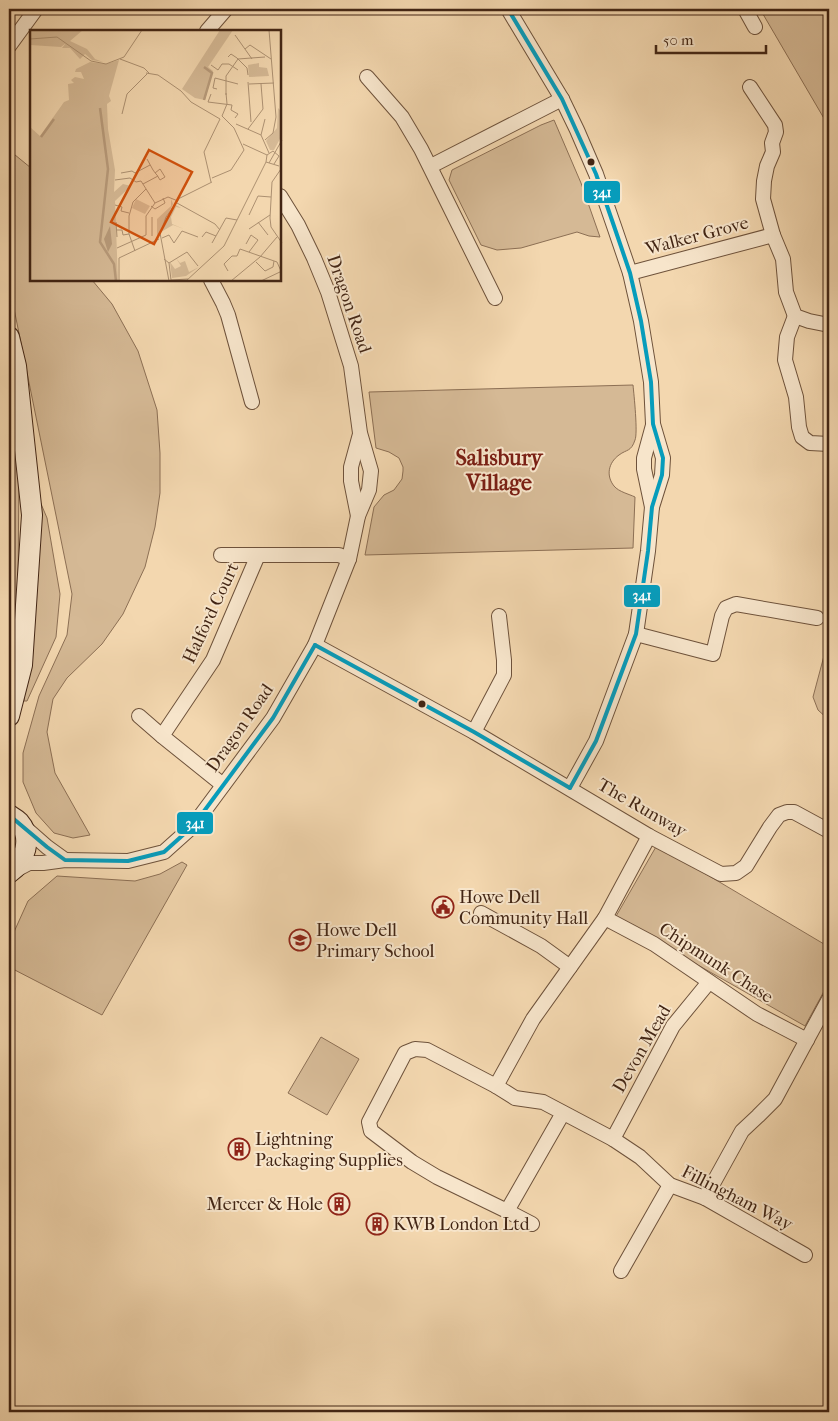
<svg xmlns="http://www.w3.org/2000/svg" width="838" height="1421" font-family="'IM FELL French Canon',serif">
  <rect width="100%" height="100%" fill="#f3d7af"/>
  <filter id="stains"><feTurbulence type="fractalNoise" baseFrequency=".004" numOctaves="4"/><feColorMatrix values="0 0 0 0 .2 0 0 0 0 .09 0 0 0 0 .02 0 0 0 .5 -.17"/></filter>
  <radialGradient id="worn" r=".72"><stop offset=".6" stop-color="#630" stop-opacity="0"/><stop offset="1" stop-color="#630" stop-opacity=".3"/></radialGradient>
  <g fill="#d5b995" stroke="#8c6f54">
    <path d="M760,9H829V127Z"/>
    <path d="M554,120L581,183L600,237L589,236L577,232L521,248L497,250L481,245L449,180L452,170L541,125Z"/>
    <path d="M9,150L31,168V280H92L112,304L138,351L157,410L160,453V493L155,527L145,567L123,614L102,644L67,678L53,699L47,732L55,773L90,835L73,838L54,833L36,813L23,782V753L39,696L67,635L72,594L10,289Z"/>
    <path d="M633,385C634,395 638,433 635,440C631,452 627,449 619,455C608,463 606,476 614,486C619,492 629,494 635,497L633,548L365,555L374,507L384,495L394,490L402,479L403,471V467L399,458L389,452L376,448L369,392Z"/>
    <path d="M9,387L19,474L18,585L9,686Z"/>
    <path d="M36,492L47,518L60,594L56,637L27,701H24L36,556Z"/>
    <path d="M829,637V720L818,710L813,697Z"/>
    <path d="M657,845L829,947V982L805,1026L615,918Z"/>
    <path d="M182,862L187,865L102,1015L9,967V943L28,901L57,876L135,881L160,874Z"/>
    <path d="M321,1037L359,1059L327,1115L288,1093Z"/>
  </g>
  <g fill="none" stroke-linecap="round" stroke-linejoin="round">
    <g stroke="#6e523b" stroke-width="16">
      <g id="street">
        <path d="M508,9L562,99L577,130L596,174L615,229L630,273L641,321L651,382L653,424L663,458L662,475L652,507L648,551L636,634L596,741L570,788"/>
        <path d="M745,9L755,27"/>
        <path d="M207,31L226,9"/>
        <path d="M9,46L36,9"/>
        <path d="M367,77L402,117L421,149L495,298"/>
        <path d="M750,87L775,125L776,132L772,143L773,152L767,166L764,181L763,199L773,235"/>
        <path d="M431,166L562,99"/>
        <path d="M630,273L773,235L783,259L786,292L795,316L809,321L829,325"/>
        <path d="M211,280L223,303L228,315L252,402"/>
        <path d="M795,316L787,337L785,360L796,397L799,427L802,437L810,443L829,444"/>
        <path d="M652,507L644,469V458L653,425"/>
        <path d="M358,516L351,481V467L360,434"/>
        <path d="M221,555H258"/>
        <path d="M636,634L713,654L722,616L726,608L736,604L817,618"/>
        <path d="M315,645L474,732L649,836L721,874L736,873L746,866L770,827L779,815L787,812H794L829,831"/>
        <path d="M139,716L162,736"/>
        <path d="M474,732L504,675V660L499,616"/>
        <path d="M223,785L162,736L213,660L258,555H339L349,559"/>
        <path d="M22,825L47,847L65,860"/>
        <path d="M14,871L29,863H43L65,860L128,861L164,852L193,826L273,718L315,645L349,559L358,516L369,490L371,471L360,433L351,366L328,292L314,258L298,225L280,196"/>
        <path d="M481,913L541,946L570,967"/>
        <path d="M605,918L654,944L757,1014L807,1040"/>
        <path d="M496,1086L533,1019L605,918L649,836"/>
        <path d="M563,1113L507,1211L437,1177L412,1162L371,1131L369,1122L405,1053L415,1049L427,1050L496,1086L515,1098L543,1102L613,1139L640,1157L670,1185L705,1198L805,1255"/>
        <path d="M613,1139L673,1026L709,982"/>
        <path d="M705,1198L742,1131L758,1116L775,1099L829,999"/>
        <path d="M507,1211L532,1224"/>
        <path d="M621,1271L670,1185"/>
      </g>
    </g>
    <g stroke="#422514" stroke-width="22">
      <g id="secondary">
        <path d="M9,337L16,366L32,515L22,665L9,716"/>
        <path d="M9,815C12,817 16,819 19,822C33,838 25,862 9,873"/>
      </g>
    </g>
    <use href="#street" stroke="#f7e5cb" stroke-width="14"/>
    <use href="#secondary" stroke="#f7e5cb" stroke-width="20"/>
    <g stroke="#f7e5cb" stroke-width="8">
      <g id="bus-1">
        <path d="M508,9L562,99L596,174L615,229L630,273L641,321L651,382L653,424L663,458L662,475L652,507L648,551L636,634L596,741L570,788"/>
        <path d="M315,645L474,732L570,788"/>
        <path d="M9,815L47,847L65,860L128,861L164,852L193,826L273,718L315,645"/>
      </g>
    </g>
    <use href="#bus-1" stroke="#079cbb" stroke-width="4"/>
  </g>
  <defs>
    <g id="civic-ring" transform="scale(1.125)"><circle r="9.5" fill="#f7e5cb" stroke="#8f2418" stroke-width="1.5"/><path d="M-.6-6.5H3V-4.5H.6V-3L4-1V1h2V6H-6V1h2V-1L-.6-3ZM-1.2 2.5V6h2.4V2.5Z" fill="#8f2418"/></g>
    <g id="school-ring" transform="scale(1.125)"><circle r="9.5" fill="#f7e5cb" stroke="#8f2418" stroke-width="1.5"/><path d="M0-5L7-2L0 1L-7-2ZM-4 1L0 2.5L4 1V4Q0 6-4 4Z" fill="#8f2418"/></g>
    <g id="building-ring" transform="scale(1.125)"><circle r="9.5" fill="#f7e5cb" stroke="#8f2418" stroke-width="1.5"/><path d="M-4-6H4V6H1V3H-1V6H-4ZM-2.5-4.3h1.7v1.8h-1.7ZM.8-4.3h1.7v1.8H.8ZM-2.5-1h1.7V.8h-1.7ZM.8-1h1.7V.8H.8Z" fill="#8f2418"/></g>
  </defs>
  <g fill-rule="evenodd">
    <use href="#civic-ring" x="443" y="907"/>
    <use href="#school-ring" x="300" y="940"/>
    <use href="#building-ring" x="239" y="1149"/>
    <use href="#building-ring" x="339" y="1204"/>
    <use href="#building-ring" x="377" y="1224"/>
  </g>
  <g fill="#422514" stroke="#f7e5cb" stroke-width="2">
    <circle cx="591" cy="162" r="4.5"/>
    <circle cx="422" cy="704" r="4.5"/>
  </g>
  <g text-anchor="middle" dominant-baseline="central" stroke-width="4" stroke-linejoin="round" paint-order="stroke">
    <g font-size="18" fill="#422514" stroke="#f7e5cb">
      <text transform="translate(697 236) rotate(-15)">Walker Grove</text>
      <text transform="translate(349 304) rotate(71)">Dragon Road</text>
      <text transform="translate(211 613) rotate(-65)">Halford Court</text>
      <text transform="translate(240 728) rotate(-55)">Dragon Road</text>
      <text transform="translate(642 808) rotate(30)">The Runway</text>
      <text transform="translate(716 963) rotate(33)">Chipmunk Chase</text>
      <text transform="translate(642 1049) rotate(-60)">Devon Mead</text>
      <text transform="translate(737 1198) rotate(27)">Fillingham Way</text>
    </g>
    <g font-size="18" fill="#422514" stroke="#f7e5cb" text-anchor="start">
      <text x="459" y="897">Howe Dell<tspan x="459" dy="21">Community Hall</tspan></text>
      <text x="316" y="930">Howe Dell<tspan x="316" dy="21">Primary School</tspan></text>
      <text x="255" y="1139">Lightning<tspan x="255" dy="21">Packaging Supplies</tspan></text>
      <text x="323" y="1204" text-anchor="end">Mercer &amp; Hole</text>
      <text x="393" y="1224">KWB London Ltd</text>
    </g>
    <g font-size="22" font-weight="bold" fill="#7a1f14" stroke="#f7e5cb">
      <text x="499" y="458">Salisbury<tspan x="499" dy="25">Village</tspan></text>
    </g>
  </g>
  <g transform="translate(30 30)">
    <rect width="251" height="251" fill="#f3d7af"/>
    <path d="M0,0H53L40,11L57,19L65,29L73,32L62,30L55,24L50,29L40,18H32L36,13L31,17L0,15ZM190,0H203L178,37L183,41L175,70L165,68L152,59ZM89,30L79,66L81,71L77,74L78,99L85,140L84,162L93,154L101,156L85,171L88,251H0V97L10,106L34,72L39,70L38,54L44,53L41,50L45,47L54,49L51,42H45L46,39L60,32L76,34ZM229,33V37L237,38L239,46L219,47L218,35ZM248,78L251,81V107L244,120H240L236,111L247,98ZM106,169L120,176L115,184L102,178ZM141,169L143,174L127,207V189L141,176ZM146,175L151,178L146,177L141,187L142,194L154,199L143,195L131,202ZM146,228L150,233L155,231L159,242L169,237L156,246L142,248L140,232L145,239L151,236Z" fill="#d5b995"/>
    <path d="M80,196L82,214L78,222L74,209Z" fill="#b79a7a"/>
    <path fill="none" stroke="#b79a7a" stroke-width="2.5" d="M174,37L182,43L174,70M70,78L78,139L70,212L84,234L86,251M11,107L24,89"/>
    <path fill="none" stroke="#ac9071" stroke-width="1" d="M205,5L222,29M0,9L27,7L61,31L76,34L94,27L112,0M215,19L220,15L241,29M198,27L201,24L207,28L217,38L218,45M90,29L114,38L119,43M181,35L188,40L192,34H199L208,40M116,43L128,45L151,61L161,72L190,89M218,52L221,92M219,54L244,53M187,59L183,58L185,48L208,54M181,64L178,72L202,75L201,80L208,84L205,88M196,65V46L208,29L235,27M92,84L97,64L117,44M192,86L197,74L196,63M206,94L231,105L239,123M218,99L233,79L231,54M231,105L235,89M235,110L243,103L246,87L239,0M213,114L237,125M117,129L123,140L126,144L127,145L130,150L135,147L130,139L125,143M239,133L252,110M244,134L249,126L243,121L237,125L236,132L249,136M251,139L242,152L240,188L241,197L252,213M91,143L102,141L105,143L120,135M182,148L201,140L214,120L204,98L192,86M85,150L100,148L106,152L111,151L125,173M181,152L174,122L190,89M113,154L128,146M148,169L182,152M147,173L185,194L190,200M85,175L92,177L91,181L99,183M121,176L125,179L135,173L133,168M219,185L228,166L241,167M122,187V206M86,192L87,207M228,192L238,205M219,199L240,185M87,200H92L93,205L99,204M130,203L139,251M130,204L136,187L149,169M172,207L176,202L186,206M132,208L139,205L144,213L152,201L168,207M182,213L196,188L207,190M216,214L221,205L228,210L219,222M87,218L116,205V186L125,173L138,167L148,171M105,221L99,204V186L103,172L116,159M230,227L247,207M134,229L139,233L141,250M226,232L235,241L243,237L244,231M139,233L157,222L168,236M198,241L194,234L202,226H207L210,219L247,232L251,241M141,250L158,249M89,251V228L129,209M156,251L194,216L236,132M201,251L230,227M231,251L252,241"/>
    <path fill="#cf510d" fill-opacity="0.15" stroke="#cf510d" stroke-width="2.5" d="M119,120L162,142L124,214L81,192Z"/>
    <rect width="251" height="251" fill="none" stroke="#422514" stroke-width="2.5"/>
  </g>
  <g stroke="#f7e5cb" stroke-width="2">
    <rect x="583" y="180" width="38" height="24" rx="5" fill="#079cbb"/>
    <rect x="623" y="584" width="38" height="24" rx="5" fill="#079cbb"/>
    <rect x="176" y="811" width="38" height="24" rx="5" fill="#079cbb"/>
  </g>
  <g font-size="14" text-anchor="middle" font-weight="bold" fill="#fff">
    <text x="602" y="197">341</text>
    <text x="642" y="600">341</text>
    <text x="195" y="828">341</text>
  </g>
  <rect width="838" height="1421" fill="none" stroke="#f3d7af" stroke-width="30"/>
  <rect x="10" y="10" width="818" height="1401" fill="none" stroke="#422514" stroke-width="2.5"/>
  <rect x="15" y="15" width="808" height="1391" fill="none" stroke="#422514"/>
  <path d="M656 45v8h110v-8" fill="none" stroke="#422514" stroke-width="2.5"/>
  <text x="663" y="45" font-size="15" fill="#422514" stroke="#f7e5cb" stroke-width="4" paint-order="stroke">50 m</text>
  <rect width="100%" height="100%" filter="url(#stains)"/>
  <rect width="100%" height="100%" fill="url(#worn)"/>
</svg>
